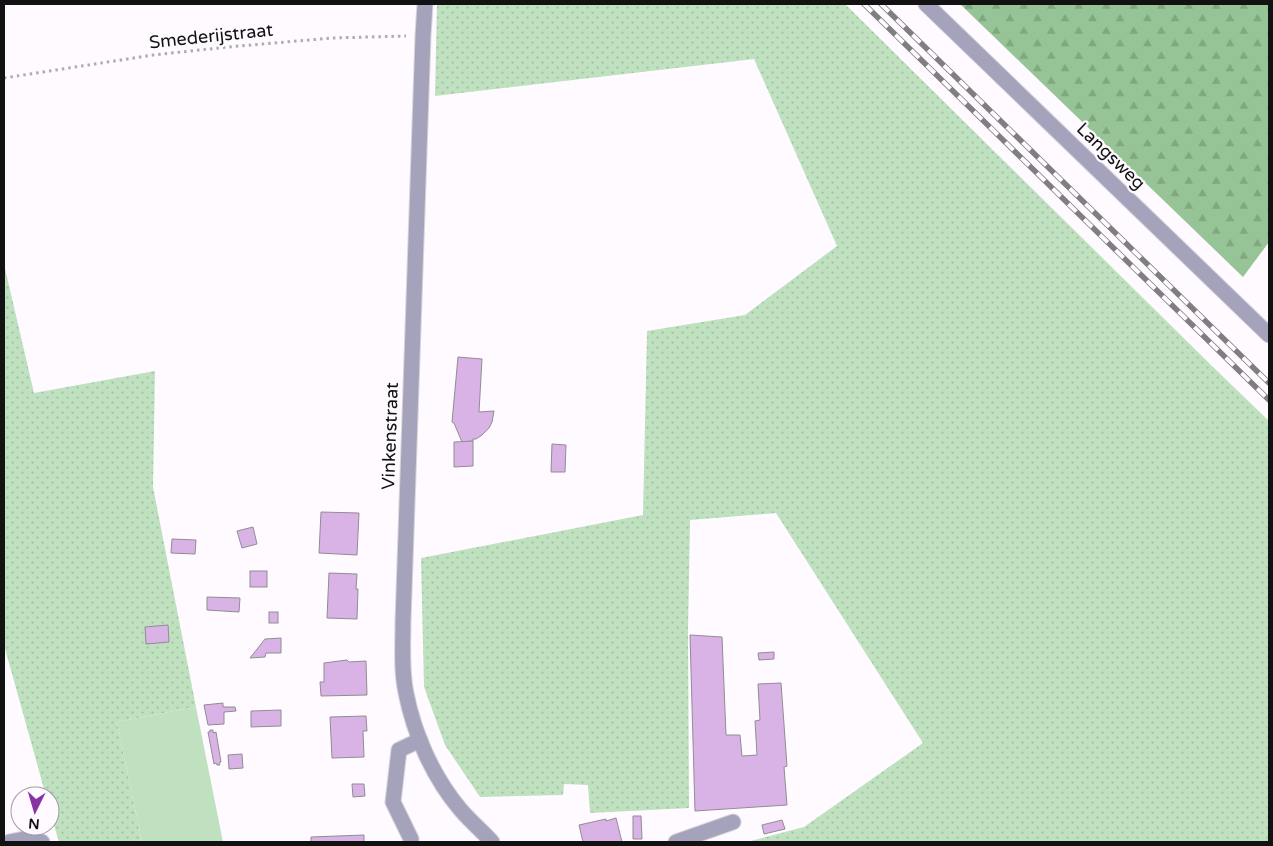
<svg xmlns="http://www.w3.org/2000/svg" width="1273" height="846" font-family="'Varela Round',sans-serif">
  <defs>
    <pattern id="grass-dots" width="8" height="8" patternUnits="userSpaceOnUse" patternTransform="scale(1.25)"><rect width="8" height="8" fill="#bfe1bf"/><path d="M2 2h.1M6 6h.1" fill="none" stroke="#a3c0a3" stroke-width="1.8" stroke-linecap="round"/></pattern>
    <pattern id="forest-firs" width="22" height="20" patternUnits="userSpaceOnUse" patternTransform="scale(1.25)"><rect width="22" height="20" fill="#96c496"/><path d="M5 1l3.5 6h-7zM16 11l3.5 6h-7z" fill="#80a780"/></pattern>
  </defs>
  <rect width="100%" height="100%" fill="#fefaff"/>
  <g fill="url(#grass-dots)">
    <path d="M437,4H845L1212,366L1269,421V842H747L804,827L923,743L776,513L690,520L688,631L689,808L590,813L588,785L564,784L563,795L480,797L445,745L424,687L421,558L643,515L647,331L745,315L837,246L754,59L435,96Z"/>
    <path d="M4,264L34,393L155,371L153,487L196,707L117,722L142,842H59L50,811V796H46L4,645Z"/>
  </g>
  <path fill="url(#forest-firs)" d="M960,4H1269V242L1243,277Z"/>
  <path fill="#bfe1bf" d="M196,707L223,842H142L117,722Z"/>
  <g fill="#dab3e6" stroke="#908d91">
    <path d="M458,357L482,359L479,412L494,411L492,422L489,428L482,435L476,439H473V441L462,442L454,423L452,422Z"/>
    <path d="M473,441V466L454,467V442Z"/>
    <path d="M552,444L566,445L565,472H551Z"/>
    <path d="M321,512L359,513L357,555L319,553Z"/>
    <path d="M253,527L257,544L242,548L237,531Z"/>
    <path d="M172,539L196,540L195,554L171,553Z"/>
    <rect x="250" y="571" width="17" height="16"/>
    <path d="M329,573L357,574L356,589H358L357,619L327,618Z"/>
    <path d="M207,597L240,598L239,612L207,610Z"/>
    <rect x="269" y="612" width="9" height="11"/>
    <path d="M168,625L169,642L146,644L145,627Z"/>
    <path d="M690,635L722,637L726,735H740L742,756L757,755L755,721L760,720L758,684L781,683L787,766L784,767L787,805L695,811Z"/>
    <path d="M281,638V653H266L265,657L250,658L265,639Z"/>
    <path d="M774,652V659L759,660L758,653Z"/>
    <path d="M347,660L349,662L366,661L367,695L321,696L320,682H324V663Z"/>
    <path d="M223,703V707H235L236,711L224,712V724L208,725L204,705Z"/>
    <path d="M281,710V726L251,727V711Z"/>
    <path d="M366,716L367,731H363L364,757L332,758L330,717Z"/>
    <path d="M210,730H213V733L216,732L221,762L219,763L220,765H217L216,763L214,764L208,732H210Z"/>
    <path d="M242,754L243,768L229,769L228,755Z"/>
    <path d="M352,784H364L365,796L353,797Z"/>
    <path d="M633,816H641L642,839H633Z"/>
    <path d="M616,818L622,842H583L579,825L606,819V821Z"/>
    <path d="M782,820L785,829L764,834L762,825Z"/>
    <path d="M364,835V842H311V837Z"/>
  </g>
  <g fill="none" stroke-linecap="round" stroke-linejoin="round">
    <g stroke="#d8d5d9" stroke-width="17">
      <g id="minor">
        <path d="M425,4L423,36L403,621C403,645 401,670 406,693C414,734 433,777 460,809C470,821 482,831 492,842"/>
        <path d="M926,4L1269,335"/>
        <path d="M9,842L24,839L42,842"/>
        <path d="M411,842V839L393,802L399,750L420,740"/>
        <path d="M676,842L733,822"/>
      </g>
    </g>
    <path stroke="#afacb0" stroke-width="3" stroke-dasharray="2.5 4" stroke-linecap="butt" d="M4,78L153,55L228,47L332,38L406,36"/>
    <use href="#minor" stroke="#a5a3bc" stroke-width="15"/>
    <g stroke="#807e81" stroke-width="5.5">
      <g id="rail">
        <path d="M864,4L1269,400"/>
        <path d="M881,4L1269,383"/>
      </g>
    </g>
    <use href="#rail" stroke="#fefaff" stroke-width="4" stroke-dasharray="11" stroke-linecap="butt"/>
  </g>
  <g text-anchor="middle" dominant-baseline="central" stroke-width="4.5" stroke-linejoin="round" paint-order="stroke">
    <g font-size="18" fill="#131213" stroke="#fefaff">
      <text transform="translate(211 36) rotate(-6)">Smederijstraat</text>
      <text transform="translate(1111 156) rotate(44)">Langsweg</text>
      <text transform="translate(390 436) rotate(-88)">Vinkenstraat</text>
    </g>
  </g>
  <rect width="1273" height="846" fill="none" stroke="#131213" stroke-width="10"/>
  <g transform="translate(35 811) rotate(185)"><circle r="24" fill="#fefaff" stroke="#a09da1"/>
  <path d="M0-4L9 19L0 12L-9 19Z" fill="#8734a2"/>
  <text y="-8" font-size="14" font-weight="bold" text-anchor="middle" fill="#131213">N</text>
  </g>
</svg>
